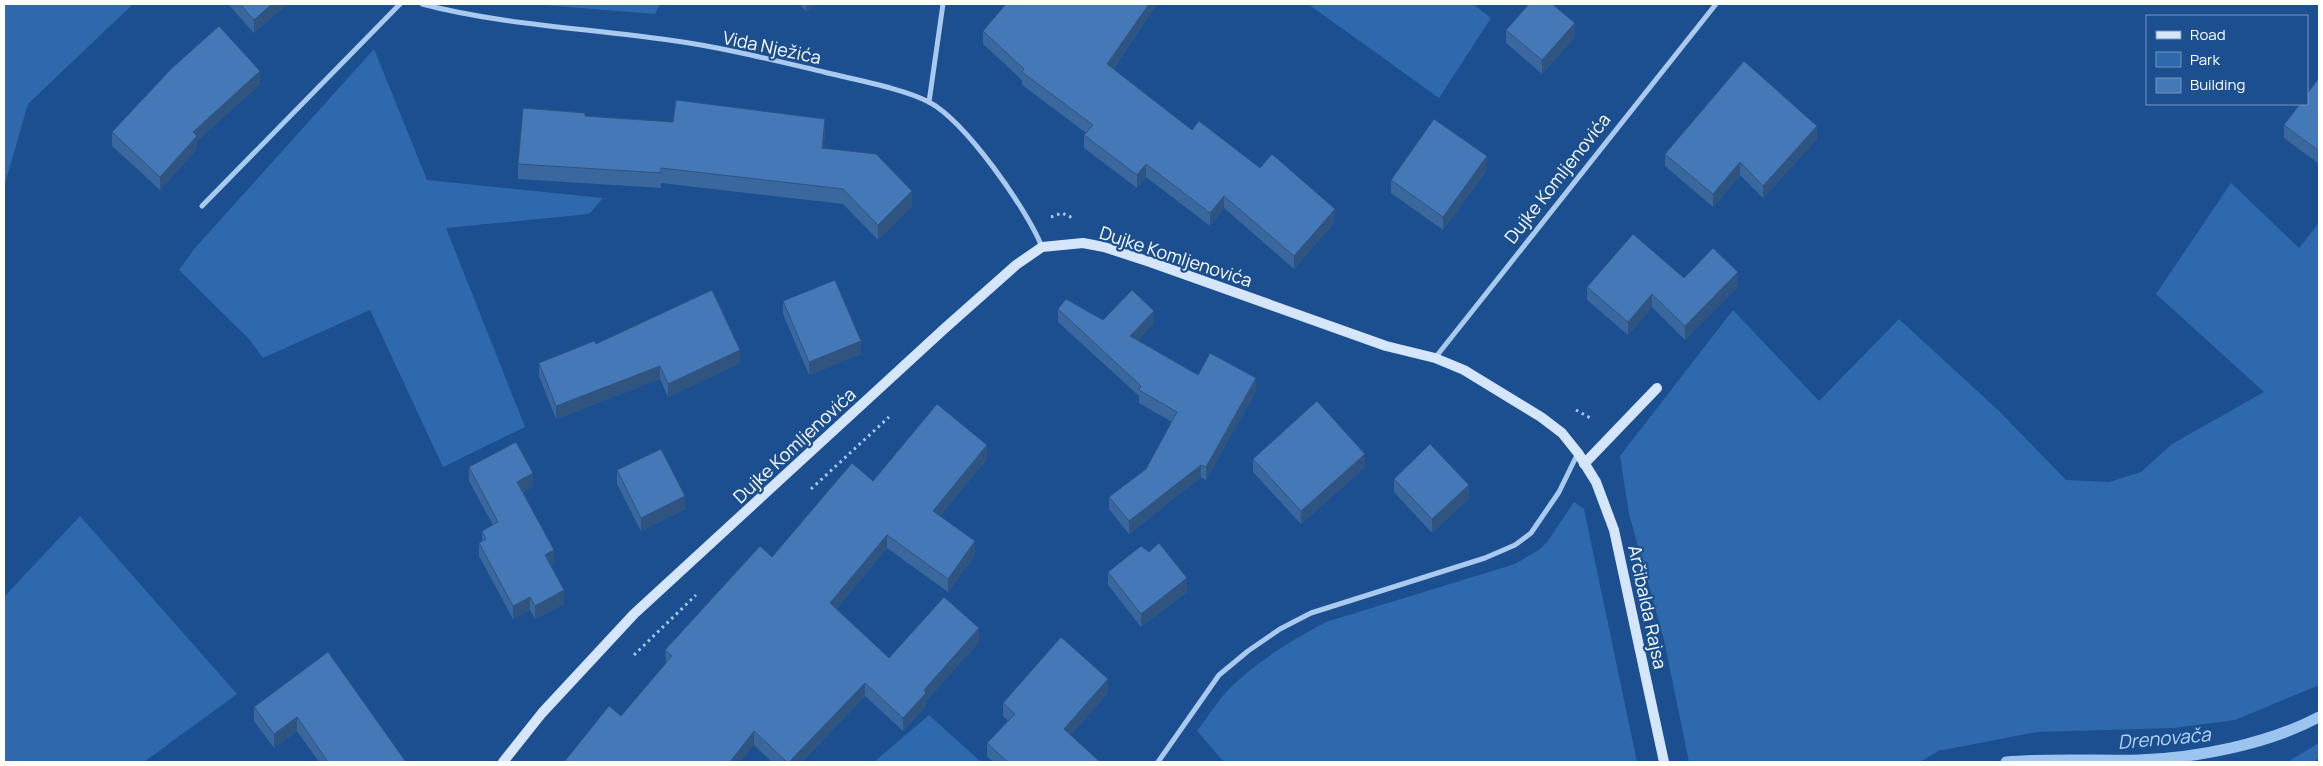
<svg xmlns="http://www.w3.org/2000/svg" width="2323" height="766" font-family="Manrope,sans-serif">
  <rect width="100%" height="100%" fill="#1b4f8f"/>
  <g fill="#2e69ad">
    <path d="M4,4H133L28,104L4,187Z"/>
    <path d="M531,4H660L655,14Z"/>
    <path d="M1308,4H1473L1491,18L1439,98Z"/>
    <path d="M374,49L427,180L603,198L589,214L446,228L525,427L443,467L370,310L263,358L249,339L179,270L195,248Z"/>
    <path d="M2231,183L2299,248L2319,223V685L2235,720L2174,728L2037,732L1938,751L1920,762H1689L1664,640L1629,514L1620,456L1733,310L1819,401L1899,319L1999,411L2066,480L2109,482L2141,472L2172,444L2264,392L2156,294Z"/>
    <path d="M1574,502L1584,509L1637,762H1224L1197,731C1208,717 1218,700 1230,688C1257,661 1292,640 1326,622L1515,564L1539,550L1547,542Z"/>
    <path d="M80,516L237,694L144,762H4V597Z"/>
    <path d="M929,715L981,762H874Z"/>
    <path d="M2319,743V758L2313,762H2279L2289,761Z"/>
  </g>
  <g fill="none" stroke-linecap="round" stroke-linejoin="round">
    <path stroke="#9cc4f0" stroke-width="11" d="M2006,762C2051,758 2095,761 2139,760C2197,758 2268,744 2319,717"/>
    <g stroke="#a9c9ee" stroke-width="3" stroke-dasharray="2.5 4" stroke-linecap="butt">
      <path d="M1051,217L1062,213L1073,218"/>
      <path d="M1576,410L1592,419"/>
      <path d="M811,489L889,417"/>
      <path d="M634,655L696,595"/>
    </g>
    <g stroke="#a9c9ee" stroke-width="5">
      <path d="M422,4C502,25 587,28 669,40C721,47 773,60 824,72C855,80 902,88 929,102C965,121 1027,209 1042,247"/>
      <path d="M929,102L943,4"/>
      <path d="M202,206L400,4"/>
      <path d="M1435,358L1716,4"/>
      <path d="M1158,762L1219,675L1248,651L1280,629L1311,613L1485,558L1515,545L1531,533L1559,492L1578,453"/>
    </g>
    <g stroke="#d6e6fa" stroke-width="10">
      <path d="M1584,464L1657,388"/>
      <path d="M503,762L542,713L634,614L944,329L1016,265L1042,247L1083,243L1104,247L1150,262L1386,346L1435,358L1464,370L1541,417L1562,433L1578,453L1596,482L1614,530L1664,762"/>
    </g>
  </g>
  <g fill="#3a679d">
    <path d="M228,4H287L254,33Z"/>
    <path d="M800,4H816L806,12Z"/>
    <path d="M1006,4H1157L1113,69L1192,130L1260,168L1335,222L1294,269L1224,208L1210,226L1146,177L1137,188L1084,148V135L1086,133L1022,85V80L983,44V31Z"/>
    <path d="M1506,30L1575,37L1542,74L1506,43Z"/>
    <path d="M2319,78V164L2284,138V125Z"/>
    <path d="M260,84L197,141V149L160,190L112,146V132Z"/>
    <path d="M585,116L825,134L823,148L912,206L878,240L843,204L661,183V188L518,179V164Z"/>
    <path d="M1817,139L1763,198L1740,175L1713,207L1665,166V154Z"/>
    <path d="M1487,170L1443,230L1391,193V180Z"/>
    <path d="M1684,278L1738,286L1685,340L1652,307L1628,335L1587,300V287Z"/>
    <path d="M783,301L861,354L809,375L783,314Z"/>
    <path d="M1058,309L1103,320L1154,323L1138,340L1198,375L1256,391L1206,480L1201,477L1129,534L1109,509V497L1146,469L1172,422L1139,403V396L1058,322Z"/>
    <path d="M596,344L740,363L668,397L660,379L556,419L539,376V363Z"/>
    <path d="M987,459L940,516L975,555L948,592L887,548L836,609L889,658L979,642L926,701V706L903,731L865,696L802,762H772L754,745L621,716L666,664L665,650L772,557L873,481Z"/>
    <path d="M1253,459L1365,467L1301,524L1253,472Z"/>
    <path d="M469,467L533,486L523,492L554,563L550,565L564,604L535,619L530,610L513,619L479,556V543L482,541V531L493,525L469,481Z"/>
    <path d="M617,470L685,509L641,531L617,484Z"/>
    <path d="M1394,479L1469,498L1432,533L1394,492Z"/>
    <path d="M1108,572L1187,592L1141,627L1108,585Z"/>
    <path d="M328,652L406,762H319L297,731L274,748L254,721V707Z"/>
    <path d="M1108,693L1070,735L1100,762H994L987,757V743L1008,721L1003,716V703Z"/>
  </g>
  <g fill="#305480">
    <path d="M272,4H287L254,33V20Z"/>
    <path d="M806,4H816L806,12Z"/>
    <path d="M1149,4H1157L1107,77V64Z"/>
    <path d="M1575,23V37L1542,74V60Z"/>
    <path d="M260,71V84L197,141V149L160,190V177L193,132Z"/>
    <path d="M825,119V134L822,163V148Z"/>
    <path d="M1817,126V139L1763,198V186Z"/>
    <path d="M1487,156V170L1443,230V217Z"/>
    <path d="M1740,162V175L1713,207V194Z"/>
    <path d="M1146,164V177L1137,188V175Z"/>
    <path d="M912,191V206L878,240V225Z"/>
    <path d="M1224,196V208L1210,226V213Z"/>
    <path d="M1335,209V222L1294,269V256Z"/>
    <path d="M1738,272V286L1685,340V326Z"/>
    <path d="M1652,294V307L1628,335V322Z"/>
    <path d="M1154,311V323L1130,349V336Z"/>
    <path d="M861,341V354L809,375V362Z"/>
    <path d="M740,350V363L668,397V384Z"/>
    <path d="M660,366V379L556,419V406Z"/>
    <path d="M1256,378V391L1206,480V467Z"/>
    <path d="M987,445V459L933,525V511Z"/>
    <path d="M1365,454V467L1301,524V511Z"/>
    <path d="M1201,465V477L1129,534V521Z"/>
    <path d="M533,473V486L517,495V482Z"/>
    <path d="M1469,485V498L1432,533V519Z"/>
    <path d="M685,496V509L641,531V518Z"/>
    <path d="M887,535V548L830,616V603Z"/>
    <path d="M975,541V555L948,592V579Z"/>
    <path d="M554,550V563L545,568V555Z"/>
    <path d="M1187,578V592L1141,627V614Z"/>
    <path d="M564,590V604L535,619V606Z"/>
    <path d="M530,597V610L513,619V606Z"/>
    <path d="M979,628V642L926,701V706L903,731V718L924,690Z"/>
    <path d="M1108,679V693L1064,743V729Z"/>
    <path d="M865,683V696L802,762H789Z"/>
    <path d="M297,717V731L274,748V734Z"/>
    <path d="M754,731V745L740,762H730Z"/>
  </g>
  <g fill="#4478b7" stroke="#305480">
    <path d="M240,4H272L254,20Z"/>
    <path d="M1006,4H1149L1107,64L1192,130L1199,121L1260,168L1272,154L1335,209L1294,256L1224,196L1210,213L1146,164L1137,175L1084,135L1093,125L1022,72L1024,69L983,31Z"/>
    <path d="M1529,4H1552L1575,23L1542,60L1506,30Z"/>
    <path d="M219,26L260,71L193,132L197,136L160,177L112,132L171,69Z"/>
    <path d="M1744,61L1817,126L1763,186L1740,162L1713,194L1665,154Z"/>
    <path d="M2319,78V151L2284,125L2300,104H2307V94Z"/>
    <path d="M676,100L825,119L822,148L876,154L912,191L878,225L843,189L661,168V173L518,164L523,108L585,113V116L673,122Z"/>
    <path d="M1434,119L1487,156L1443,217L1391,180Z"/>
    <path d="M1633,234L1684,278L1713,248L1738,272L1685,326L1652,294L1628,322L1587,287Z"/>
    <path d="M835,280L861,341L809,362L783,301Z"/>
    <path d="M712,290L740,350L668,384L660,366L556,406L539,363L594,341L596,344Z"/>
    <path d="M1132,290L1154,311L1130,336L1198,375L1210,353L1256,378L1206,467L1201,465L1129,521L1109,497L1146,469L1177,412L1139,390L1141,386L1058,309L1066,299L1103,320Z"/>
    <path d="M1317,401L1365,454L1301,511L1253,459Z"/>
    <path d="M937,404L987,445L933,511L975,541L948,579L887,535L830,603L889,658L944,597L979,628L924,690L926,693L903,718L865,683L789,762H787L754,731L730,762H564L609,706L621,716L672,656L665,650L760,546L772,557L852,463L873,481Z"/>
    <path d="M516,442L533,473L517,482L554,550L545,555L564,590L535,606L530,597L513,606L479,543L486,539L482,531L498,522L469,467Z"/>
    <path d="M1430,444L1469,485L1432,519L1394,479Z"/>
    <path d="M661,449L685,496L641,518L617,470Z"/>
    <path d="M1159,543L1187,578L1141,614L1108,572L1141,546L1149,552Z"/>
    <path d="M1061,637L1108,679L1064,729L1100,762H1008L987,743L1015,714L1003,703Z"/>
    <path d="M328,652L406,762H328L297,717L274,734L254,707Z"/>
  </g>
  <g text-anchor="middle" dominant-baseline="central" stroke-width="4.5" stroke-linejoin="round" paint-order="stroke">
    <g font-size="18" fill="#fff" stroke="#1b4f8f">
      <text transform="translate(772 47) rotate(12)">Vida Nježića</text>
      <text transform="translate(1557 178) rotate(-52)">Dujke Komljenovića</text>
      <text transform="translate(1176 256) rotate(18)">Dujke Komljenovića</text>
      <text transform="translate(794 445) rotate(-43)">Dujke Komljenovića</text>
      <text transform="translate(1648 607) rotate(78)">Arčibalda Rajsa</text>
    </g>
    <g font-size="19" font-style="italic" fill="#b5d3f5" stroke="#1b4f8f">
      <text transform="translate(2164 738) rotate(-5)">Drenovača</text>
    </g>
  </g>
  <rect width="2323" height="766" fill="none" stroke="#ffffff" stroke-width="10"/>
  <rect x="2146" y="15" width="162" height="90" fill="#1b4f8f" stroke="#7695bc"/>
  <rect x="2156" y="31" width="25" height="8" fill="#d6e6fa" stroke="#7695bc"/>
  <text x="2190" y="40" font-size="15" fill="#ffffff">Road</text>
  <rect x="2156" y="52" width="25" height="15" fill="#2e69ad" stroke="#7695bc"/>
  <text x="2190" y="65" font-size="15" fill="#ffffff">Park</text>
  <rect x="2156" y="78" width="25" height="15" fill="#4478b7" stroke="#7695bc"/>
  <text x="2190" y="90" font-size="15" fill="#ffffff">Building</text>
</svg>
